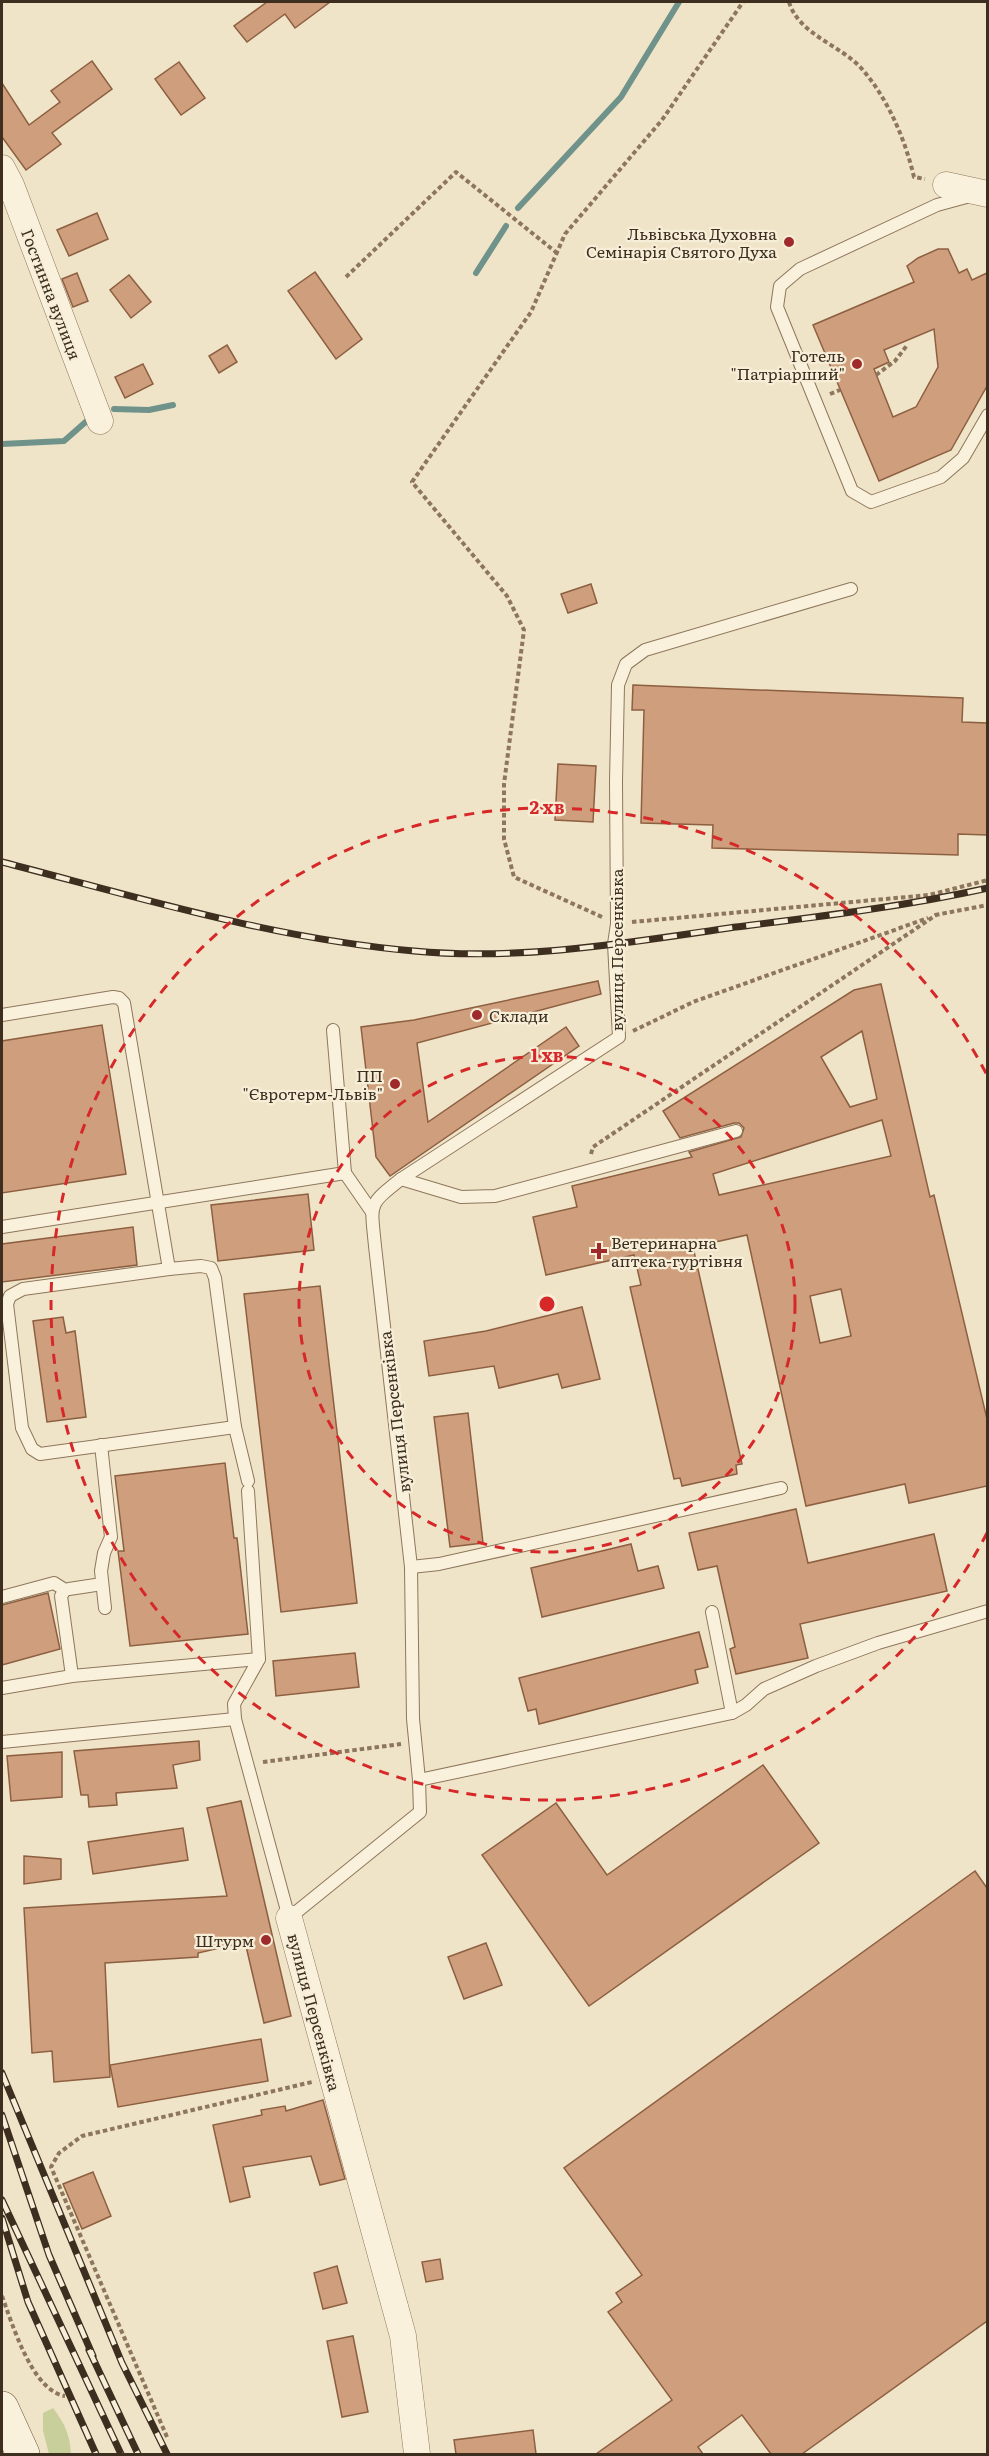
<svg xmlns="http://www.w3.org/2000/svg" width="989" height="2456" font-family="Literata,serif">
  <rect width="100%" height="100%" fill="#f0e4c8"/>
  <path fill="#c9cf9b" d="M53,2408C65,2424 70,2435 71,2454H49L43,2431V2413Z"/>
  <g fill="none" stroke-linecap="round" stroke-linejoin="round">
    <g stroke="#6f938a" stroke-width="6">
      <path d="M518,208L621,97L679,2"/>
      <path d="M476,273L506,226"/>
      <path d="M114,409L149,410L173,405"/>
      <path d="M2,444L64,441L89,419"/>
    </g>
  </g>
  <g fill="#cf9f7d" stroke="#8d5f41" stroke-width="1.5" fill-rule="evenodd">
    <path d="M267,2H330L295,28L285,14L247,42L234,26Z"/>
    <path d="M92,61L112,89L52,133L61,144L26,170L2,137V83L29,125L60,102L51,91Z"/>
    <path d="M179,62L205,98L181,115L155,79Z"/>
    <path d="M97,213L108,239L69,256L57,230Z"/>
    <path d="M938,249H948L959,273L967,269L972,280L987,273V386L951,450L879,481L813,325L914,282L907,266L918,258ZM934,329L938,367L916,407L893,417L874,369L889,362L884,350Z"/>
    <path d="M315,272L362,339L336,359L288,291Z"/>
    <path d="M77,273L88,301L73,307L62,279Z"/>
    <path d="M129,275L151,302L131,318L110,290Z"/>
    <path d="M227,345L237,362L219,373L209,356Z"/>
    <path d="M143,364L153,384L125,398L115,377Z"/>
    <path d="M591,584L597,603L568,613L561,594Z"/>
    <path d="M633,685L963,698L962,722L987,723V835L958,834V855L712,848L713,825L641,823L644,710H632Z"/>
    <path d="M558,764L596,766L593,822L555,820Z"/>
    <path d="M598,981L601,994L417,1043L428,1122L566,1027L579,1046L390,1176L376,1157L361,1027L414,1020Z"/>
    <path d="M881,984L930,1197L934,1195L987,1419V1486L909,1503L905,1484L806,1506L747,1235L693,1247L742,1464L736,1465L737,1474L682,1486L680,1478L674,1479L630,1287L641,1285L634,1255L546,1275L533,1217L577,1207L572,1186L692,1157L689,1152L741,1137L744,1128L739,1123H734L680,1138L663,1111L854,990ZM862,1031L877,1099L850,1107L821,1057ZM882,1120L891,1156L719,1195L713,1174ZM841,1289L851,1336L820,1343L810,1296Z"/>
    <path d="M102,1025L126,1174L2,1193V1041Z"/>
    <path d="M308,1194L314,1250L218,1261L211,1205Z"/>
    <path d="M133,1227L137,1265L2,1282V1244Z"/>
    <path d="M320,1286L357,1603L281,1612L244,1294Z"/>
    <path d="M582,1307L600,1379L562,1388L558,1374L499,1388L494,1366L429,1376L424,1341L486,1331Z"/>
    <path d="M63,1317L66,1333L75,1331L86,1417L47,1422L33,1321Z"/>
    <path d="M468,1413L483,1543L450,1547L434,1417Z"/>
    <path d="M225,1463L234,1538H237L248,1634L130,1646L118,1551H124L115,1476Z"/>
    <path d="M796,1509L808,1563L934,1534L947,1591L800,1624L808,1658L736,1674L730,1649L735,1647L717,1566L698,1570L689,1533Z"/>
    <path d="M631,1544L638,1571L658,1566L664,1588L542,1617L531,1568Z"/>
    <path d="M48,1593L60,1649L2,1665V1605Z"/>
    <path d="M699,1632L708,1667L695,1670L698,1683L539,1724L536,1709L528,1711L519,1678Z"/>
    <path d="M355,1653L359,1687L276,1696L273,1661Z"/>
    <path d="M199,1741L200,1760L173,1765L177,1788L116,1793L117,1805L89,1807L88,1795H81L74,1751Z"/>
    <path d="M62,1752V1797L11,1801L7,1756Z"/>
    <path d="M763,1765L819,1843L589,2006L482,1855L556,1803L607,1875Z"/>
    <path d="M241,1801L291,2016L264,2023L245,1942L198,1953V1957L105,1963L110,2077L54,2082L52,2051L32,2053L24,1908L227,1896L207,1808Z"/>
    <path d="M183,1828L188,1860L93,1874L88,1842Z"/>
    <path d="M24,1856L61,1859V1879L24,1884Z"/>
    <path d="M975,1871L987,1888V2321L802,2454H771L742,2415L698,2447L703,2454H596L672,2400L608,2312L622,2302L616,2293L642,2275L564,2168Z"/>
    <path d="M486,1943L502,1985L464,1999L448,1957Z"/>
    <path d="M261,2039L268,2081L118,2107L110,2065Z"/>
    <path d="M323,2100L345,2179L320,2185L311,2156L243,2167L250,2197L230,2202L213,2125L262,2115L261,2110L285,2106L286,2111Z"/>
    <path d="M93,2172L111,2216L82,2229L63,2184Z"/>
    <path d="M440,2259L443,2279L426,2282L422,2262Z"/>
    <path d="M337,2266L347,2303L323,2309L314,2273Z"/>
    <path d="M353,2336L368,2412L342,2417L327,2341Z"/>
    <path d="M533,2430L536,2454H456L454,2440Z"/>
  </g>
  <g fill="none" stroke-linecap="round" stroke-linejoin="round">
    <g stroke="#8d765c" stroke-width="14">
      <g id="lane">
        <path d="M970,196L937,205L800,269L780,286L777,307L852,491L871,502L941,477L963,458L988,415"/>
        <path d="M2,1015L113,997L119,998L124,1003L169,1269L23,1289L10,1296L7,1304L22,1428L32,1449L40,1454L235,1427"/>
        <path d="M333,1030L345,1173"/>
        <path d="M401,1179L461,1197L495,1196L736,1131"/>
        <path d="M2,1227L345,1173L372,1212"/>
        <path d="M169,1269L201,1266L211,1268L215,1278L235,1427L248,1481"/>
        <path d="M101,1445L111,1537L104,1553L101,1571L105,1608"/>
        <path d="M248,1491L259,1659L234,1704L235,1719L289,1918L420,1812L419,1780L413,1719L411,1567L375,1246C371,1203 367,1206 401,1179L619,1037L614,944L617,924L616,781L618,685L626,664L645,650L851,589"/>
        <path d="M411,1567L439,1564L781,1488"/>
        <path d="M2,1597L54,1583L65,1590"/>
        <path d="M72,1676L61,1596L65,1590L69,1589L102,1584"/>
        <path d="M2,1688L72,1676L259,1659"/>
        <path d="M732,1713L746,1705L764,1689L816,1666L878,1643L988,1611"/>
        <path d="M2,1742L235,1719"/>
        <path d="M419,1780L732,1713L712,1612"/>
      </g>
    </g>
    <g stroke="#8d765c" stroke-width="27">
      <g id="street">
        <path d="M2,168L11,185L100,421"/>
        <path d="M946,185L988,194"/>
        <path d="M289,1918L403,2336L417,2454"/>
      </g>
    </g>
    <g stroke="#6f573f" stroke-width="34">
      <path id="secondary" d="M2,2408L23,2454"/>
    </g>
    <g stroke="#8d765c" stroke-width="4" stroke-dasharray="4.5 3" stroke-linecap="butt">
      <path d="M789,2C799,35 841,45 862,69C888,99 905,139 914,177L925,179"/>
      <path d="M346,277L456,172L557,253"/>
      <path d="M876,375L895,361L908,344"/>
      <path d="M830,394L840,390"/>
      <path d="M935,915L988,905"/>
      <path d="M602,917L514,877L504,839V784L524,630L507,596L412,482L531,312L565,234L662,120L743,2"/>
      <path d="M632,922L929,895L988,880"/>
      <path d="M633,1031L693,1002L928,918"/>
      <path d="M591,1154L593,1147L936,915"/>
      <path d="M263,1762L401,1744"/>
      <path d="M2,2296C12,2323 32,2391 65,2396"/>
      <path d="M167,2437L51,2167L59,2153L82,2136L312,2082"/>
    </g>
    <use href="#lane" stroke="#faf1dc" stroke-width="12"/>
    <use href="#street" stroke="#faf1dc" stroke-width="26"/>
    <use href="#secondary" stroke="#faf1dc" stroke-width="33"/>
    <g stroke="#3d2e20" stroke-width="7">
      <g id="rail">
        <path d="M2,862C137,897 274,939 414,951C520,961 625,943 729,928C816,917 902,907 988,888"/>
        <path d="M2,2073L122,2363L167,2454"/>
        <path d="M2,2115L49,2255L93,2356"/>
        <path d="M2,2200L121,2454"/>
        <path d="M2,2218L28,2302L96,2454"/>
        <path d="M89,2350L138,2454"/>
      </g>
    </g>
    <use href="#rail" stroke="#f7eed8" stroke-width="4.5" stroke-dasharray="14" stroke-linecap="butt"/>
  </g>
  <g fill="none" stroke="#d62828" stroke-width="3" stroke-dasharray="10 8">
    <circle cx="547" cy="1304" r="248"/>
    <path d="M987 1533A496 496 0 1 1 987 1075"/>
  </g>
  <g fill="#9e2a2b" stroke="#f7eed8" stroke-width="2">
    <circle cx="789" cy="242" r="6"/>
    <circle cx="857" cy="364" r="6"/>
    <circle cx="477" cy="1015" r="6"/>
    <circle cx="395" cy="1084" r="6"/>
    <path d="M596 1242h6v6h6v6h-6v6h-6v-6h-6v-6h6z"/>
    <circle cx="266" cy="1940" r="6"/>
  </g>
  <g text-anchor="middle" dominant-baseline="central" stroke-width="4.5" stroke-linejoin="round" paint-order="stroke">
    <g font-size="16" fill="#3d2e20" stroke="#f7eed8" text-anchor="end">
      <text x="777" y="233">Львівська Духовна<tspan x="777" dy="18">Семінарія Святого Духа</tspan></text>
      <text x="845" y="355">Готель<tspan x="845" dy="18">"Патріарший"</tspan></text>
      <text x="489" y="1015" text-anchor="start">Склади</text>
      <text x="383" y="1075">ПП<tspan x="383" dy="18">"Євротерм-Львів"</tspan></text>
      <text x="611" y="1242" text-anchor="start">Ветеринарна<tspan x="611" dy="18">аптека-гуртівня</tspan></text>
      <text x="254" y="1940">Штурм</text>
    </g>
    <g font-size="16" fill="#3d2e20" stroke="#f7eed8">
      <text transform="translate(52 294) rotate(69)">Гостинна вулиця</text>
      <text transform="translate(616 950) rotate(-90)">вулиця Персенківка</text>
      <text transform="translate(394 1412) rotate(-97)">вулиця Персенківка</text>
      <text transform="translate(315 2012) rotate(75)">вулиця Персенківка</text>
    </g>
  </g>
  <circle cx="547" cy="1304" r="9" fill="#d62828" stroke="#f7eed8" stroke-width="3"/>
  <g font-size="18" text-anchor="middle" font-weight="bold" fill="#d62828" stroke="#f7eed8" stroke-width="4.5" stroke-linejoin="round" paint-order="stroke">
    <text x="547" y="814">2 хв</text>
    <text x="547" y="1062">1 хв</text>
  </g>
  <rect width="989" height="2456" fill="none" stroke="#3d2e20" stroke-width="6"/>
</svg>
